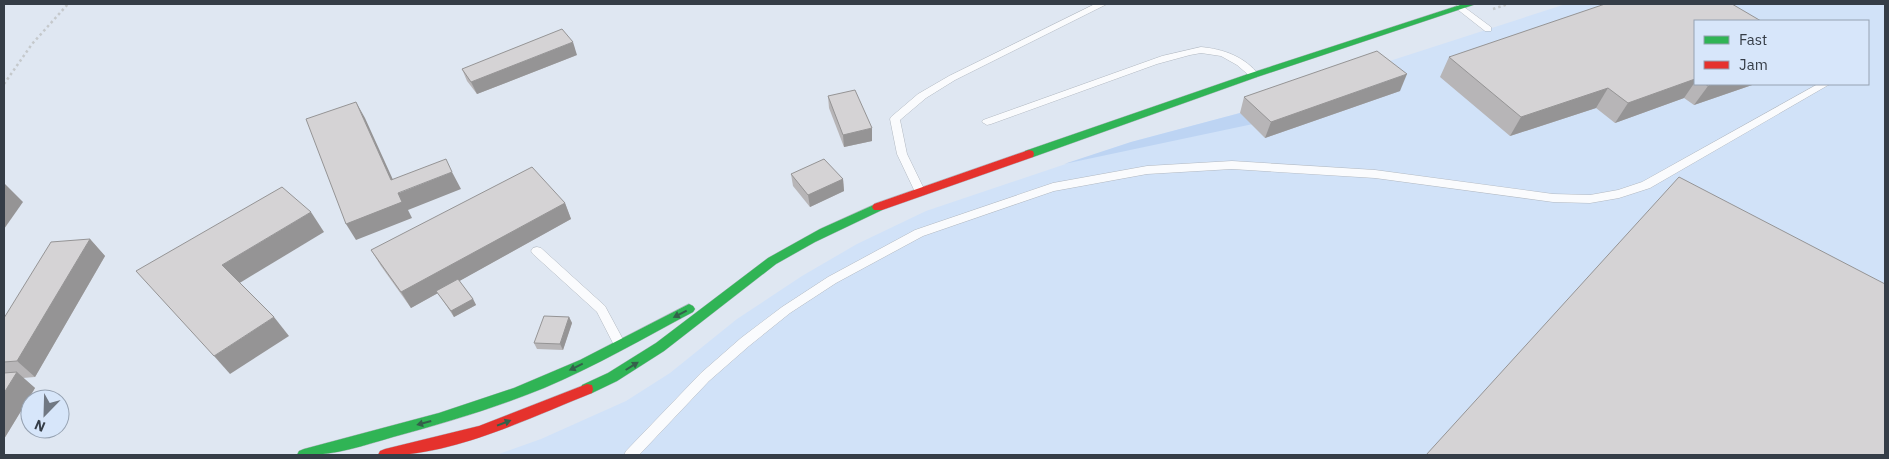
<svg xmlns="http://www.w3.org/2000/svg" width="1889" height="459" font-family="'IBM Plex Sans',sans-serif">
  <rect width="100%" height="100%" fill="#dfe7f2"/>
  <path fill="#d1e2f8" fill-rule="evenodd" d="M1566,4H1885V455H496L541,439L626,401L670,373L737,319L802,276L857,244L926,211L1131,142L1240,113L1371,67ZM1695,21H1868V84H1695Z"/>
  <path fill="#bdd4f3" d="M1240,113L1253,124L1064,164L1131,142Z"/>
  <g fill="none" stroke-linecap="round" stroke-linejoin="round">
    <g stroke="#b2b9c2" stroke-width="1">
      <g id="lane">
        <path d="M1095,4H1107L955,80L926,98L900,120L907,154L925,191L920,195L916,194L897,154L890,119L891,117L918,94L949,76Z"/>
        <path d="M1460,4L1491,27V31H1485L1457,9L1455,7Z"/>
        <path d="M1201,47C1224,49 1245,57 1259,75L1257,77H1251L1237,65L1221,56L1201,53L1190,55L1157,64L991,124L987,125L982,122L983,120L1162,56Z"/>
        <path d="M1818,84H1830L1650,188L1619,198L1590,203L1553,202L1375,178L1232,169L1147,174L1054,191L923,236L836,283L790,313L749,346L709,381L639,455H624L626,451L701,373L741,338L782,307L828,277L915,230L1053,183L1147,166L1232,161L1375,170L1553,194L1590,195L1618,190L1642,182Z"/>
        <path d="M537,247L541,248L605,306L626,345L624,349L620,350L616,349L597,312L533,254L531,251L533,248Z"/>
      </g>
    </g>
    <g stroke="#b2b9c2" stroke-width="1">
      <g id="fast">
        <path d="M1463,4H1476L1257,77L1033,157H1025L1024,154L1025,151L1251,73Z"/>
        <path d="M878,203L884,207L882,210L815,242L776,264L664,351L617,381L592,393L587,394L582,393L581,389L582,385L608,373L656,343L768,258L820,229Z"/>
        <path d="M689,304L693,306L695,309L693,312C644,338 596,366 544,388C495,408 445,423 393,437C362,446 330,457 297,455L299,451L304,449L439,413L514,388L580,360Z"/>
      </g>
    </g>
    <g stroke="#b2b9c2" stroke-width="1">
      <g id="jam">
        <path d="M1029,150L1033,151L1034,154L1033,157L882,210H874L872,207L874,204Z"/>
        <path d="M587,384L592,385L593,389L592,393C529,418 446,459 378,455L380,451L385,449L479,426Z"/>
      </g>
    </g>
    <g stroke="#c5c9cc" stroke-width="2.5" stroke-dasharray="2.5 3" stroke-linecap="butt">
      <path d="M1493,9L1508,4"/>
      <path d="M4,84L32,44L68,4"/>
    </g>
    <use href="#lane" fill="#fafbfd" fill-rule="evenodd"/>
    <use href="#fast" fill="#30b455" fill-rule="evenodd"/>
    <use href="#jam" fill="#e5322d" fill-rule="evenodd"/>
  </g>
  <g fill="#b7b5b7">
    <path d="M1695,21V84H1755L1694,105L1684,98L1615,123L1596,108L1510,136L1440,77L1449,57Z"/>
    <path d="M577,55L477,94L467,81L462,69Z"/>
    <path d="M1400,91L1265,138L1240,113L1244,97Z"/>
    <path d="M828,96L872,141L844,147L829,108Z"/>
    <path d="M791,174L843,179L844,191L810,207L793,186Z"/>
    <path d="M565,203L571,219L459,281L473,299L476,305L454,317L438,293L411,308L381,266L371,250Z"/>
    <path d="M90,239L105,256L35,377L23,378L35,388L4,439V318Z"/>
    <path d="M569,317L572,323L563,350L537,349L534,343Z"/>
  </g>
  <g fill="#959495">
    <path d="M573,42L577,55L477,94L471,82Z"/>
    <path d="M1407,74L1400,91L1265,138L1271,122Z"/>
    <path d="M1695,79V82L1684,98L1615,123L1628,103Z"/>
    <path d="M1714,84H1755L1694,105L1708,86Z"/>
    <path d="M1608,88L1596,108L1510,136L1521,117Z"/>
    <path d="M356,102L365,118L399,193L452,172L461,189L408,210L412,218L356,240L346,224L391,180Z"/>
    <path d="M872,128V141L844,147L843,135Z"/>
    <path d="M843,179L844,191L810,207L808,195Z"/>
    <path d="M4,183L23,202L4,229Z"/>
    <path d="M565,203L571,219L411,308L401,292Z"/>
    <path d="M311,212L324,232L238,284L222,265Z"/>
    <path d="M90,239L105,256L35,377L17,361Z"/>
    <path d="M473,299L476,305L454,317L451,311Z"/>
    <path d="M274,317L289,336L230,374L214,356Z"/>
    <path d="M569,317L572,323L563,350L560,344Z"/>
    <path d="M17,372L35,388L4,439V393Z"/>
  </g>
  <g fill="#d5d3d5" stroke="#959495">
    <path d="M1605,4H1732L1761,21H1695V79L1628,103L1608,88L1521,117L1449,57Z"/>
    <path d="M562,29L573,42L471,82L462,69Z"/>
    <path d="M1377,51L1407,74L1271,122L1244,97Z"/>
    <path d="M1705,84H1714L1708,86Z"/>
    <path d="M855,90L872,128L843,135L828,96Z"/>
    <path d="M356,102L391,180L446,159L452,172L398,193L402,202L346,224L306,119Z"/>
    <path d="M824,159L843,179L808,195L791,174Z"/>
    <path d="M532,167L565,203L401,292L371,250Z"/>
    <path d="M1679,177L1885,284V455H1426Z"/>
    <path d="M282,187L311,212L222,265L274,317L214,356L136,271Z"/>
    <path d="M90,239L17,361L4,362V318L51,242Z"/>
    <path d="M458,279L473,299L451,311L436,291Z"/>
    <path d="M544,316L569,317L560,344L534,343Z"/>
    <path d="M17,372L4,393V373Z"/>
  </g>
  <defs><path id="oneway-solid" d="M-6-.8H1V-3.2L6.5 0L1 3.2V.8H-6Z" transform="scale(1.25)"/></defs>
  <g fill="#34614b">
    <use href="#oneway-solid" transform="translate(680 314) rotate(153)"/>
    <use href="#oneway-solid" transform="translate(632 366) rotate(-32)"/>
    <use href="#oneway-solid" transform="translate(576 367) rotate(154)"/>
    <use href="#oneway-solid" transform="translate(424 423) rotate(165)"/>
    <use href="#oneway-solid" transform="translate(504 423) rotate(-21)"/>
  </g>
  <rect width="1889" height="459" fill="none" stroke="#353d47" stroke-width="10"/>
  <rect x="1694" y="20" width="175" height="65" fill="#d7e6fa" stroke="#96a2b2"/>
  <rect x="1704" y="36" width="25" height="8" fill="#30b455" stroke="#96a2b2"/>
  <text x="1739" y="45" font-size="15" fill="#353d47">Fast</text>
  <rect x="1704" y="61" width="25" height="8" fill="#e5322d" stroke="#96a2b2"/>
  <text x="1739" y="70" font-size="15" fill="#353d47">Jam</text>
  <g transform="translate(45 414) rotate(203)"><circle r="24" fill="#d7e6fa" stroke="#96a2b2"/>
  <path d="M0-4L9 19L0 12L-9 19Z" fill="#707883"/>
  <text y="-8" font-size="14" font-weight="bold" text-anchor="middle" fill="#353d47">N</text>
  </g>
</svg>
